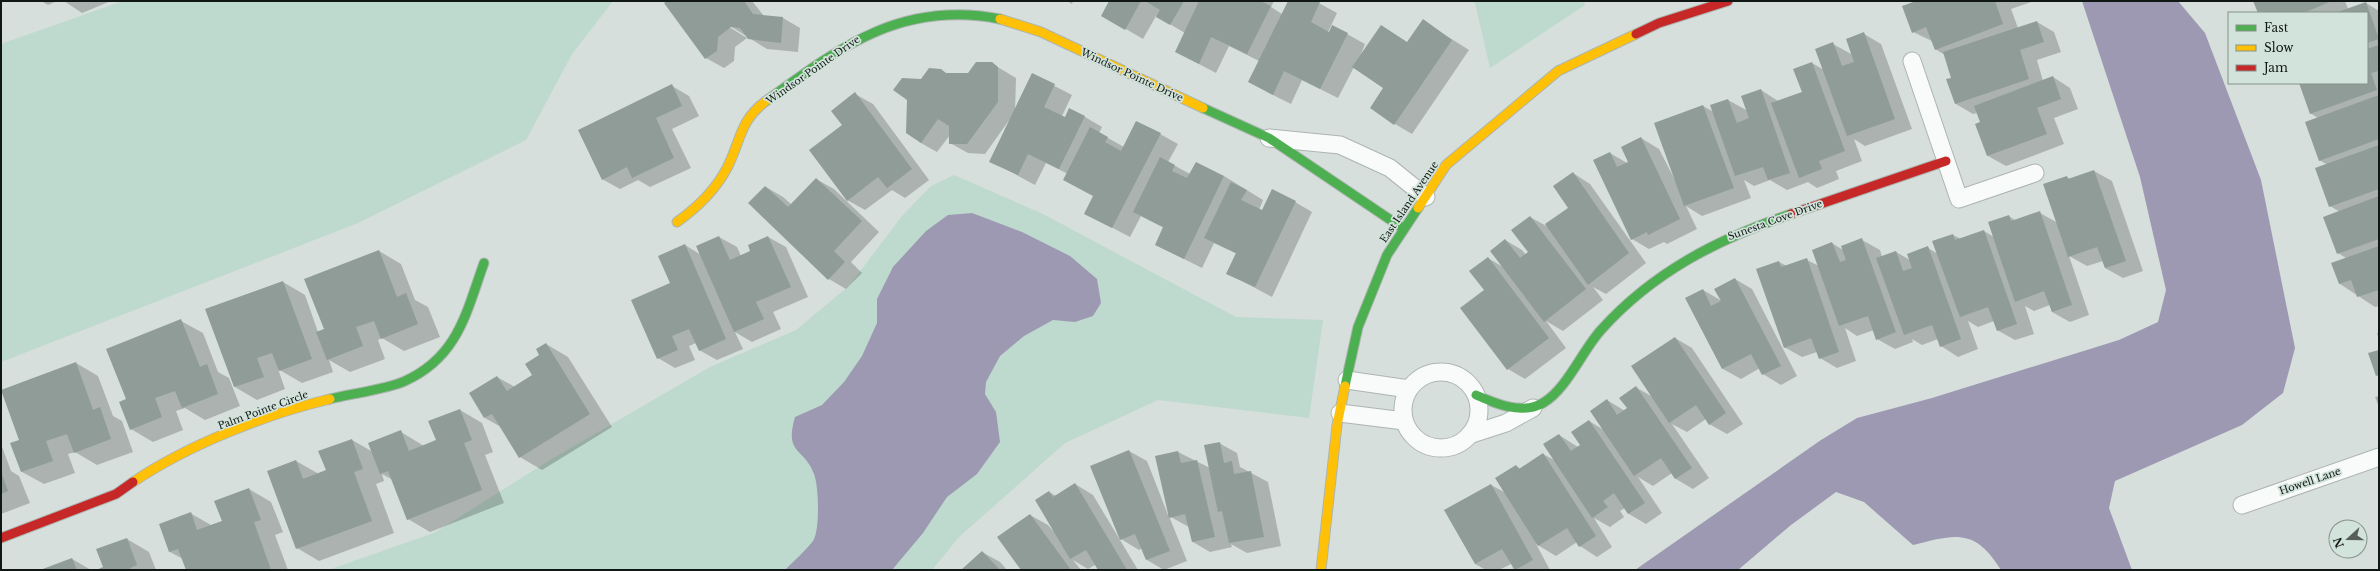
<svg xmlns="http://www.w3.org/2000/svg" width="2380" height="571" font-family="'Libre Baskerville',serif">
  <rect width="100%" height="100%" fill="#d6dfdb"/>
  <g fill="#bed9cd">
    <path d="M123,1H613L572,54L526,140L358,223L1,362V44Z"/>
    <path d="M1470,1H1584L1585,5L1490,68L1475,3Z"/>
    <path d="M954,175L1043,214L1236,317L1323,320L1309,418L1158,400L1065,443L959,537L932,570H328L434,533L550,460L710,367L796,330L849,286L902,216L931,186Z"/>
  </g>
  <g fill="#9d99b3">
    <path d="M2082,1H2178L2205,33L2261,180L2295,348L2283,393L2242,425L2115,481L2109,508L2132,570H2001C1975,528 1956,534 1913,545L1864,502L1836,492L1791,525L1738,570H1635L1821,440L1857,418L1932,398L2119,340L2158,322L2166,290L2140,177Z"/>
    <path d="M972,213L1022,232L1070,256L1097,279L1101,303L1093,316L1075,322L1053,320L1024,336L1000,356L986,382L985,394L996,412L1000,442L977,474L947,497L923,533L892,570H785C794,561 805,551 813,541C820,531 819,486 814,474C804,447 784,455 795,417L822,405L844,382L862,356L877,323V299L893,267L926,231L948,215Z"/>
  </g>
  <g fill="#0003">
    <path d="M41,1H57L48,5Z"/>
    <path d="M64,1H111L82,13Z"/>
    <path d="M669,1H752L764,16L783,18L800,28L798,52L767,49L727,24L726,25L747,38L735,47L734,61L724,68L706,58Z"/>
    <path d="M1067,1H1073L1072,4Z"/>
    <path d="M1110,1H1274L1271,7L1282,14L1289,1H1315L1337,13L1328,32L1347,34L1365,44L1359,59L1381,26L1408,43L1423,21L1469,50L1412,134L1395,124L1385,88L1354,67L1338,98L1302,80L1291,104L1267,92L1259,61L1229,46L1216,73L1176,52L1185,33L1156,16L1143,39L1102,15Z"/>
    <path d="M1919,1H2034L2011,9L2018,28L2037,22L2054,32L2061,52L2037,60L2043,81L2053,77L2070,88L2078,109L2054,118L2064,144L2006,166L1988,156L1977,124L1981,122L1977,113L1973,114L1956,104L1953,78L1945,55L1935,49L1932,41L1913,32Z"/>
    <path d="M2254,1H2345L2348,9L2366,3L2379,11V306L2375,307L2340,284L2333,263L2346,258L2338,253L2340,212L2330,206L2328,165L2319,160L2318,118L2310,113L2300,83H2367V13H2259Z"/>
    <path d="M1864,34L1881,44L1912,129L1865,146L1854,139L1862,161L1836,171L1839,179L1817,188L1808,182L1787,190L1770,180L1754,186L1744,180L1751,198L1702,216L1686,206L1697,229L1667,244L1664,242L1649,249L1632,239L1610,153L1627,163L1641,138L1659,149L1676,182L1703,106L1714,112L1728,100L1748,111L1761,90L1778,101L1803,92L1812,63L1824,70L1833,44L1853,55Z"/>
    <path d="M991,63L1016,78L1015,112L1033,75L1072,95L1062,116L1066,118L1070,110L1085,117L1102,127L1099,133L1124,147L1160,134L1178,144L1168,162L1190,174L1224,176L1263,200L1259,210L1262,211L1295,202L1312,212L1272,297L1227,273L1237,254L1214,243L1202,268L1156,245L1164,228L1141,216L1130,237L1086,214L1094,196L1068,174L1046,163L1035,185L991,161L1010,119L985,154L968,153L950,143V135L937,152L919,142L922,80L940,70L947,74H968Z"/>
    <path d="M672,86L689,96L699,116L672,129L691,168L650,187L638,180L620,189L602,179Z"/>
    <path d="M855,94L873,104L929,180L905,198L892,190L865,210L847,200L843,126Z"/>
    <path d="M2094,171L2112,181L2143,271L2123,278L2105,268L2103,261L2087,266L2069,256L2089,315L2070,322L2052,312L2050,305L2034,311L2025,306L2034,334L2015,340L1997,330L1994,321L1978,327L1968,321L1978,349L1958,357L1941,346L1938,339L1922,345L1912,339L1913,342L1895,349L1877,339L1874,330L1857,336L1845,328L1856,361L1837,368L1820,358L1817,352L1802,357L1784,347L1779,262L1787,266L1807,260L1819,266L1832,243L1843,250L1862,240L1880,250L1882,257L1896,252L1910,260L1928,248L1938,254L1953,235L1961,239L1984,231L1994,237L2009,216L2016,221L2040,213L2058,223L2066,177L2071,179Z"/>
    <path d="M1573,173L1590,184L1646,263L1606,294L1593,287L1603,300L1563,331L1546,321L1566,348L1525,379L1508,369L1485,290L1488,258L1503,267L1505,240L1522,250L1526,255L1530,252V217L1550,228L1570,208Z"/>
    <path d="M816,179L834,189L879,232L851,262L862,273L846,289L829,279L766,187L783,197L792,205Z"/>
    <path d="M719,237L737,247L741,256L751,252L749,245L768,237L786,247L808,297L773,312L781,329L752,342L735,332L743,349L717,360L699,350L696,343L689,346L695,360L675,368L658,358L671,283L685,245L701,255Z"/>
    <path d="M379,251L401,264L415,300L428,307L440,337L404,351L382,338L378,340L385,359L350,372L329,360L333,372L302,383L278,369L285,389L257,400L235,387L207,309L283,282L305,295L318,332L325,329Z"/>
    <path d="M1735,279L1752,289L1797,376L1781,385L1763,374L1760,368L1741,379L1723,369L1686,298L1703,290L1722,301Z"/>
    <path d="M181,321L203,333L218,372L229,378L240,406L205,420L185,408L176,411L183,430L153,442L131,429L127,400Z"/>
    <path d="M2379,332V340L2377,333Z"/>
    <path d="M1675,338L1692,348L1743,424L1727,434L1709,424L1706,419L1687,432L1672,424L1709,478L1693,489L1676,479L1672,473L1653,486L1638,477L1662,513L1646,524L1629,514L1625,508L1620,511L1624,517L1610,527L1594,518L1612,547L1597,557L1580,546L1577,542L1556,556L1536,544L1550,570H1514L1511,564L1499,570H1486L1475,564L1491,485L1506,493L1516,466L1521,469L1543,454L1556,461L1559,435L1578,447L1581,445L1589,421L1604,430L1607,400L1625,411L1628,409L1637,388L1653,397Z"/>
    <path d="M546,344L568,357L612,427L542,470L520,457L501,427L485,418L497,377L515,387L533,376Z"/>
    <path d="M76,363L98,376L113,416L122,421L133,452L97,465L75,452L68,454L75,473L44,484L22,472Z"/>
    <path d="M2379,396V407L2375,397Z"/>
    <path d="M460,410L482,423L493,452L485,455L504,503L430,532L408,519L393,480L382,474L384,481L376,484L394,533L319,561L297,548L296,461L319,474L327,471L352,440L373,452L401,432L424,446L437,440Z"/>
    <path d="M1219,443L1237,453L1240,467L1268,482L1281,546L1247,553L1231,544L1232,547L1210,552L1193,542L1189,527L1169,516L1187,561L1164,570L1147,560L1142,548L1139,550L1121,539L1129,451L1147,461L1168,515L1178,452L1210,468Z"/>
    <path d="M1,444L11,471L19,476L30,503L1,514Z"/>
    <path d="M1075,484L1093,495L1138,570H1099L1095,565L1088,569L1073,560L1081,570H1022L1030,515L1048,525L1056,534L1049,492L1056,496Z"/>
    <path d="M249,489L271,502L283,532L275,535L288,570H187L183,559L170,552L160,525L190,513L211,525L223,521Z"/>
    <path d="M127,539L149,552L156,570H98L104,568Z"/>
    <path d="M982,552L1000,562L1007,570H963Z"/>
    <path d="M72,559L91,570H43Z"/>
  </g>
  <g fill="#909c97">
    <path d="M667,1H744L753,14L783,17L781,43L748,39L740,28L731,27L718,37L717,51L705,59L664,3Z"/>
    <path d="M1109,1H1141L1125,30L1101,16Z"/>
    <path d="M1145,1H1184L1170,25L1156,17L1160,10Z"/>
    <path d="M1199,1H1260L1271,6L1247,54L1211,37L1199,64L1175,52Z"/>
    <path d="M1288,1L1320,2L1311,22L1329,32L1332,25L1348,33L1320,89L1284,71L1273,95L1248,82Z"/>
    <path d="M1916,1H1995L2003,24L1935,50L1926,27L1912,33L1902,6Z"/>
    <path d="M2253,1H2332L2303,13H2258Z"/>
    <path d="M2366,2L2379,39L2367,43V13H2335Z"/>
    <path d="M1423,19L1452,40L1394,125L1370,108L1383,88L1352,67L1381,25L1407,42Z"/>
    <path d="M2037,21L2044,42L2020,50L2029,79L1955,104L1946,79L1951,78L1943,52Z"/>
    <path d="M1864,32L1895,119L1847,136L1815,49L1833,42L1842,66L1854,62L1846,39Z"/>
    <path d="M2379,45V71L2371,73L2377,90L2310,114L2299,83H2367V49Z"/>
    <path d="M976,62H992L998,67V102L967,144H949V126L938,119L921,143L906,133L907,100L893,90L902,78L921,79L929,68L941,69L946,73H968Z"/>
    <path d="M1812,62L1845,151L1819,161L1822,169L1799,178L1771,103L1802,92L1793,69Z"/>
    <path d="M1032,73L1055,84L1044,107L1065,117L1069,108L1085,116L1059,169L1028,154L1018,175L989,162Z"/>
    <path d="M2053,76L2061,99L2037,108L2047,134L1987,156L1975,124L1980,122L1974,106Z"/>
    <path d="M672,84L682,106L656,118L674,158L632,178L627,167L602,180L578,130Z"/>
    <path d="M1761,89L1790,173L1768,180L1763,167L1735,176L1710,105L1728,99L1737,123L1749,118L1741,96Z"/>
    <path d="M855,92L912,169L887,188L878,177L847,201L809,150L842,125L831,111Z"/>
    <path d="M2379,95V139L2319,161L2305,122Z"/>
    <path d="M1703,105L1734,188L1684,206L1654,123Z"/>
    <path d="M1136,121L1161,133L1112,228L1084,214L1093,196L1063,180L1090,127L1108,137L1105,142L1121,151Z"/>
    <path d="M1641,137L1680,219L1648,235L1647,232L1631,240L1593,160L1610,152L1617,167L1628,162L1621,147Z"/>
    <path d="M2379,145V189L2329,207L2315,168Z"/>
    <path d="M1160,157L1175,165L1172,171L1187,178L1196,162L1224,176L1184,259L1155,245L1163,227L1133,212Z"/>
    <path d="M2094,170L2126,261L2105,268L2097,247L2068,257L2043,184L2067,176L2068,179Z"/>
    <path d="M1573,172L1629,253L1588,285L1545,224L1568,208L1553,186Z"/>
    <path d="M816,178L862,221L834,251L845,262L828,280L748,203L765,186L788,207Z"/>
    <path d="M1231,182L1247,190L1241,200L1262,210L1272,189L1296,201L1255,287L1226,274L1236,253L1204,238Z"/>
    <path d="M2379,196V239L2337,254L2323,217Z"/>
    <path d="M2040,211L2072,305L2052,312L2044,291L2015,302L1988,222L2009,215L2011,221Z"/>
    <path d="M1530,216L1586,289L1544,322L1490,251L1505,239L1520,258L1528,252L1511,230Z"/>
    <path d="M1984,230L2017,324L1997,331L1988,307L1960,317L1932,241L1953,234L1955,240Z"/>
    <path d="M719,236L730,260L750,251L748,245L768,236L791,287L756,302L764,319L734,332L696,246Z"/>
    <path d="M1862,238L1896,332L1876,340L1868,316L1839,326L1812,250L1832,242L1840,262L1846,260L1841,246Z"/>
    <path d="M685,244L726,339L699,351L689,329L672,336L678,350L657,359L631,300L670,283L658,256Z"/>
    <path d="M1928,246L1961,339L1940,347L1932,325L1904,335L1876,258L1896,251L1903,271L1912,268L1907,254Z"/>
    <path d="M2379,246V290L2357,297L2351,280L2339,284L2331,263Z"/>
    <path d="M379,250L397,297L406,293L418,324L381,339L374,321L356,327L363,346L327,360L316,332L324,329L304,279Z"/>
    <path d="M1488,257L1549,338L1507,370L1460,308L1484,290L1469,271Z"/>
    <path d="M1807,258L1839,352L1819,359L1811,338L1784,348L1756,269L1779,261L1781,267Z"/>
    <path d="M1735,278L1781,366L1762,375L1751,354L1722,369L1685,298L1703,289L1711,306L1721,301L1714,289Z"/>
    <path d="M283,281L312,359L279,371L272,353L257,358L264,377L234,387L205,309Z"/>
    <path d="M181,319L200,367L207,364L218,394L182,408L175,391L155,398L162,417L130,430L119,402L126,399L106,349Z"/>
    <path d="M1675,337L1726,413L1709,425L1696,405L1669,423L1631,366Z"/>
    <path d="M546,343L590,414L519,458L492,414L484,418L469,393L497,376L507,391L532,375L525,364L539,355L536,349Z"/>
    <path d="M2379,350V375L2376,376L2368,353Z"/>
    <path d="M76,362L93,410L100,407L111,439L74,453L67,434L46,441L53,461L21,472L10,443L19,440L1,390Z"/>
    <path d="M1636,386L1692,468L1675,479L1661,458L1634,476L1590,411L1607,399L1617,415L1627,408L1619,398Z"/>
    <path d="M460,409L472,440L464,443L482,490L407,520L388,471L380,474L368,443L401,430L409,451L436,440L428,421Z"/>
    <path d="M1589,420L1645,503L1628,514L1614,493L1603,501L1608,507L1592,518L1543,444L1559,434L1571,451L1580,445L1571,432Z"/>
    <path d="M352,439L363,469L354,472L372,521L296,549L267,471L296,460L303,479L326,470L318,451Z"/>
    <path d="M1220,442L1224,463L1232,461L1234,474L1251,471L1264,537L1229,543L1222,511L1218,512L1204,445Z"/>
    <path d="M1129,450L1170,551L1146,560L1135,534L1120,540L1090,466Z"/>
    <path d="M1178,451L1181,463L1197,460L1215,537L1192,542L1185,514L1169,518L1155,456Z"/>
    <path d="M1543,453L1596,536L1579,547L1567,528L1538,546L1495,478L1516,465L1519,469Z"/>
    <path d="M1,472L8,491L1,494Z"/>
    <path d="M1075,483L1127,570H1098L1086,550L1070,559L1035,500L1049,491L1053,497Z"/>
    <path d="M1491,484L1533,560L1515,570L1502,549L1475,564L1444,510Z"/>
    <path d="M249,488L261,520L254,522L271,570H186L178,549L169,552L159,524L191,512L197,530L222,521L214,501Z"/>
    <path d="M1030,514L1071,570H1021L997,537Z"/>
    <path d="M127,538L137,565L130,568L131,570H96L103,567L96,549Z"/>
    <path d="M982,551L1000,570H961Z"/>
    <path d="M72,558L77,570H40Z"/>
  </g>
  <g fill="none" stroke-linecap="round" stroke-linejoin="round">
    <g stroke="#adb5b1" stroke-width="19">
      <g id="street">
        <path d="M1912,61L1959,199L2035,173"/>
        <path d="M1269,138L1340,145L1390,168L1426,197"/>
        <circle cx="1441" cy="410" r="38"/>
        <path d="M1347,380L1409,389"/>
        <path d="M1340,413L1404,421"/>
        <path d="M1469,435L1506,423L1533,408"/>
        <path d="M2242,505L2379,457"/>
      </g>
    </g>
    <g stroke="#adb5b1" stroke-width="11">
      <g id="fast">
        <path d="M766,101C840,47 902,0 1000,19"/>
        <path d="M1203,108L1269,138L1404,229"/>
        <path d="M1345,386L1358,327L1387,255L1418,208"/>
        <path d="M1476,395C1496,404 1522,415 1543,403C1567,389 1582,351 1601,330C1653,272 1718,239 1791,214"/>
        <path d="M330,399C350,394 388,389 405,381C458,357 466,313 484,263"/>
      </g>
    </g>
    <g stroke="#adb5b1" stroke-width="11">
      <g id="slow">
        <path d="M1000,19L1041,32L1203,108"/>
        <path d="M1418,208L1446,165L1558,71L1636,34"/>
        <path d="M677,222C698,207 715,191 727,168C741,141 739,121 766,101"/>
        <path d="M133,482C188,445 266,414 330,399"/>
        <path d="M1321,570L1337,425L1345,386"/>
      </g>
    </g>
    <g stroke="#adb5b1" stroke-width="11">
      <g id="jam">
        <path d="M1636,34L1659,23L1728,1"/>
        <path d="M1791,214L1946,161"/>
        <path d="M1,538L116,494L133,482"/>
      </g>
    </g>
    <use href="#street" stroke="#f9fafa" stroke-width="17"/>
    <use href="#fast" stroke="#4caf50" stroke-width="9"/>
    <use href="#slow" stroke="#ffc107" stroke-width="9"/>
    <use href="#jam" stroke="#c62828" stroke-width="9"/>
  </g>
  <g text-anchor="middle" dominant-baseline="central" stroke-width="3.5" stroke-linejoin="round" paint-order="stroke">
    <g font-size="10" fill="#111714" stroke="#d2e3db">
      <text transform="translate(813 70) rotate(-35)">Windsor Pointe Drive</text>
      <text transform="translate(1132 75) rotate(25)">Windsor Pointe Drive</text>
      <text transform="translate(1409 202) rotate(-56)">East Island Avenue</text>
      <text transform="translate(1775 220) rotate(-20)">Sunesta Cove Drive</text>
      <text transform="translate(263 410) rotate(-20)">Palm Pointe Circle</text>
      <text transform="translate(2310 481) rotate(-19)">Howell Lane</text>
    </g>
  </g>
  <rect width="2380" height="571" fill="none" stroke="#111714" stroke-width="4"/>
  <rect x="2228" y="12" width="140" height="72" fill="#d2e3db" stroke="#85918b"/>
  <rect x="2236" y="25" width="20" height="6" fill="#4caf50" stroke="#85918b"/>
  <text x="2264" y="32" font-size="12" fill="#111714">Fast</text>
  <rect x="2236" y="45" width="20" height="6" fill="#ffc107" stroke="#85918b"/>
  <text x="2264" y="52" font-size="12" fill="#111714">Slow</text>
  <rect x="2236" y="65" width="20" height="6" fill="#c62828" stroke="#85918b"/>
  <text x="2264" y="72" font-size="12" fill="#111714">Jam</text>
  <g transform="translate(2348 539) rotate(249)"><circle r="19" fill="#d2e3db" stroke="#85918b"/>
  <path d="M0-3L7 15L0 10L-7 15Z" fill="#565d5a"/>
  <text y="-6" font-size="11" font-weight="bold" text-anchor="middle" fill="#111714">N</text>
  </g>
</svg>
